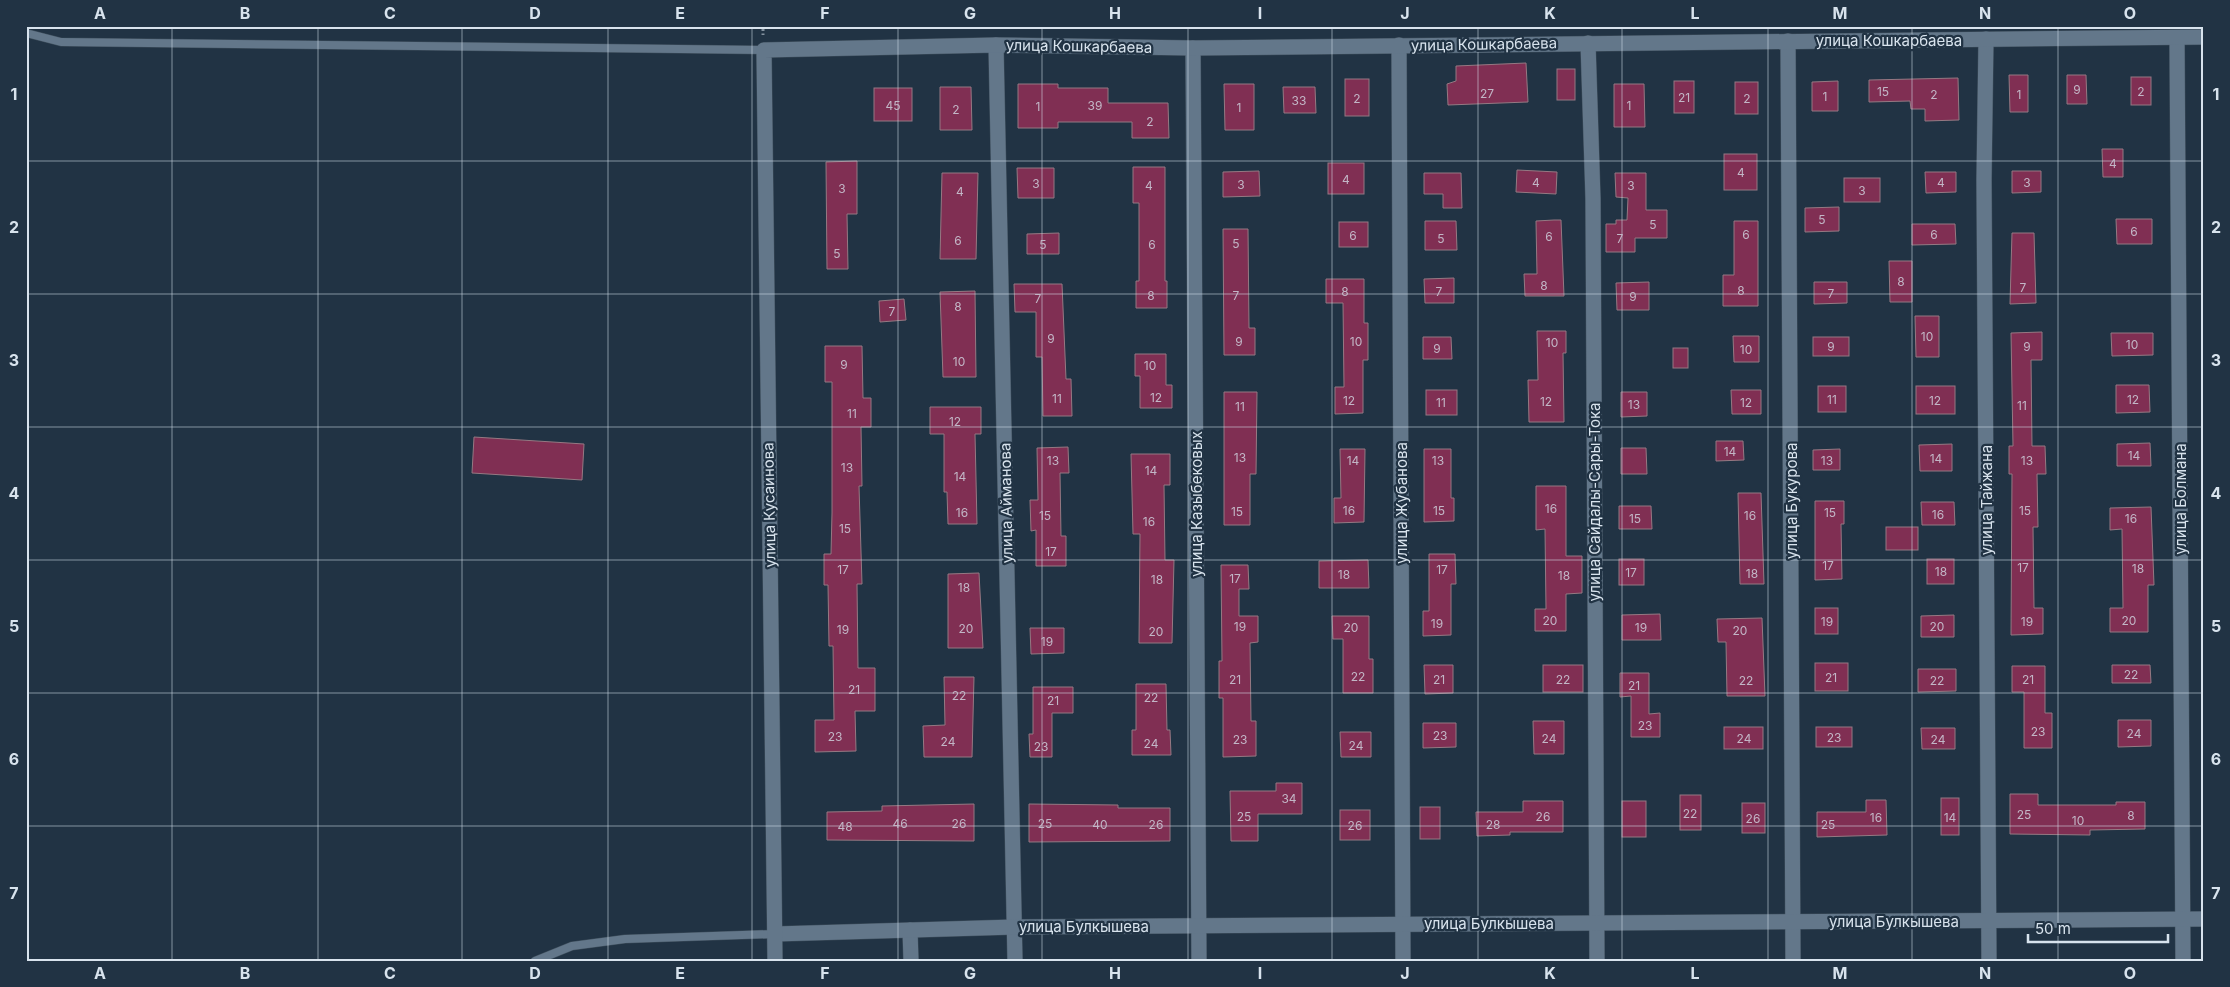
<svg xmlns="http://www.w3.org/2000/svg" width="2230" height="987" font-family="Inter,sans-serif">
  <rect width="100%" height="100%" fill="#213344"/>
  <g fill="#802f53" stroke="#957983">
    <path d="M1526,63L1528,102L1448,105L1447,84L1456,81V66Z"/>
    <rect x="1557" y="69" width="18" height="31"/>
    <path d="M2009,75H2028V112H2010Z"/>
    <path d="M2067,75H2086L2087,104H2067Z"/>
    <rect x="2131" y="77" width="20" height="28"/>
    <path d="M1958,78L1959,120L1925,121V109H1911L1910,101L1869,102V80Z"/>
    <rect x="1345" y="79" width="24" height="37"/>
    <rect x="1674" y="81" width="20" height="32"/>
    <path d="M1838,81V111H1812V82Z"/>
    <rect x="1735" y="82" width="23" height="32"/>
    <path d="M1018,84H1058V88H1108V103H1168L1169,138H1132V122H1058V128H1018Z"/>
    <path d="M1224,84H1254V130H1225Z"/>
    <path d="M1614,84H1644L1645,127H1614Z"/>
    <path d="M940,87H971L972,130H940Z"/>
    <path d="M1283,87H1315L1316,113H1284Z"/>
    <rect x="874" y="88" width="38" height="33"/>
    <path d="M2102,149H2123V177H2103Z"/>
    <rect x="1724" y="154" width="33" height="36"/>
    <path d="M857,161V214H847L848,269H827L826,162Z"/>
    <rect x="1328" y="163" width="36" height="31"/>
    <path d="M1133,167H1165V281H1167V308H1136V281H1139V203H1133Z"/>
    <path d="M1017,168H1054V198H1018Z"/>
    <path d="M1517,170L1557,172L1556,194L1516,192Z"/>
    <path d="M1259,171L1260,196L1223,197V172Z"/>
    <path d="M2012,171H2041V192L2012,193Z"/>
    <path d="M1925,172H1956V192L1926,193Z"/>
    <path d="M942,173H978L976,259H940Z"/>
    <path d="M1424,173H1461L1462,208H1443V194H1424Z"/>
    <path d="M1615,173H1646V210H1667V238H1635V252H1606V224H1616V220H1627L1628,198L1616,197Z"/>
    <rect x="1844" y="178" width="36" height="24"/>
    <path d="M1839,207V231L1805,232V208Z"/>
    <path d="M2116,219H2152V244H2117Z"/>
    <path d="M1554,220H1561L1564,296H1525L1524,274H1537L1536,221Z"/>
    <path d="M1425,221H1456L1457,250H1425Z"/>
    <path d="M1734,221H1758V306H1723V275H1734Z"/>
    <rect x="1339" y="222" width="29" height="25"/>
    <path d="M1912,224H1955L1956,244L1912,245Z"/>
    <path d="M1223,229H1248L1249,328H1255V355H1224Z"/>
    <path d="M1059,233V254H1027V234Z"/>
    <path d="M2012,233H2034L2036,303L2010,304Z"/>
    <path d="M1889,261H1912V302H1890Z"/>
    <path d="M1454,278V303H1425L1424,279Z"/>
    <path d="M1326,279H1364V323H1368V360H1363V413L1335,414V387H1344L1343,303H1326Z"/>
    <path d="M1649,282V310H1617L1616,283Z"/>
    <path d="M1814,282H1847V303L1814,304Z"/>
    <path d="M1014,284H1062L1066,379H1071L1072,416H1043L1042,357H1036V312H1015Z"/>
    <path d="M975,291L976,377H943L940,292Z"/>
    <path d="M904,299L906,320L880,322L879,301Z"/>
    <path d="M1915,316H1939V357H1916Z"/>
    <path d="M1537,331H1566V353H1563L1564,422H1529L1528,380H1538Z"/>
    <path d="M2042,332V360H2031L2032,446H2045L2046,474H2037L2038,527H2033L2034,608H2043V634L2011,635L2012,474H2009V446H2013L2011,333Z"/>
    <path d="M2111,333H2153V355L2112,356Z"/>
    <path d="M1733,336H1759V362H1734Z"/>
    <path d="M1423,337H1451L1452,359H1423Z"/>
    <rect x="1813" y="337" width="36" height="19"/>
    <path d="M825,346H862L863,398H871V427H861L862,486H859L862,584H857L858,668H875V711H855L856,751L815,752V720H834L833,646H829L828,585H824V554H831L832,513V382H825Z"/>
    <rect x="1673" y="348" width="15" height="20"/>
    <path d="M1135,354H1166V385H1172V408H1140V376H1135Z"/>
    <path d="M2116,385H2149L2150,412L2116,413Z"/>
    <rect x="1818" y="386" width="28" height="26"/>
    <rect x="1916" y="386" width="39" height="28"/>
    <rect x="1426" y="390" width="31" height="25"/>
    <path d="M1731,390H1761V414H1732Z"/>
    <path d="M1224,392H1257L1256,474H1250V525H1224Z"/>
    <path d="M1621,392H1647V416L1621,417Z"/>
    <path d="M930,407H981V434H975L977,524H948L947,492H944V434H930Z"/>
    <path d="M474,437L584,444L582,480L472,473Z"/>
    <path d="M1716,441H1743L1744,460L1716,461Z"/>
    <path d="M2150,443L2151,466H2117V444Z"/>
    <path d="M1952,444V471H1920L1919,445Z"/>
    <path d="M1068,447L1069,473H1060L1061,536H1066V566H1036V530L1031,531L1030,500H1038L1037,448Z"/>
    <path d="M1621,448H1646L1647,474H1621Z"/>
    <path d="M1340,449H1365L1364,522L1334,523V498H1341Z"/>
    <path d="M1424,449H1451V498H1454V521L1424,522Z"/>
    <path d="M1840,449V470H1813V450Z"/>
    <path d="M1131,454H1170V485H1164L1165,560H1174L1172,643H1139L1140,534H1133Z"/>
    <path d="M1536,486H1566V556H1582V593L1566,594V631H1535V609H1546L1545,529L1536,530Z"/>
    <path d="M1738,493H1761L1764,584H1740Z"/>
    <path d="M1815,501H1844V524H1841L1842,579L1815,580Z"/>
    <path d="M1921,502H1954L1955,525H1922Z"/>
    <path d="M1619,506H1651L1652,529H1619Z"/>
    <path d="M2151,507L2154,585H2148V632H2110V608H2123L2122,529L2110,530V508Z"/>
    <rect x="1886" y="527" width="32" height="23"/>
    <path d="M1429,554H1455L1456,584H1451V635L1423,636V611H1429Z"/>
    <rect x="1619" y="559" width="25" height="26"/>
    <rect x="1927" y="559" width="27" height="25"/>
    <path d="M1368,560L1369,588H1319V561Z"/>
    <path d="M1221,565H1248L1249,589H1239V616H1258V642L1250,643L1251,721H1256V756L1223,757V698H1219V661H1222Z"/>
    <path d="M979,573L983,648H948V574Z"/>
    <rect x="1815" y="608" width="23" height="26"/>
    <path d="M1660,614L1661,640H1622V615Z"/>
    <path d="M1954,615V637H1921V616Z"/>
    <path d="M1332,616H1369V659H1373V693H1343V639H1333Z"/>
    <path d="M1762,618L1765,696H1727L1726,642H1718L1717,619Z"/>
    <path d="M1030,628H1064V653L1031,654Z"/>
    <rect x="1815" y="663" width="33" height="28"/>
    <path d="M1424,665H1453V693L1425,694Z"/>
    <rect x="1543" y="665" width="40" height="27"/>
    <path d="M2112,665H2150L2151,683H2112Z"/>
    <path d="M2012,666H2045V713H2052V748H2024V692H2012Z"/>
    <path d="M1918,669H1956V691L1918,692Z"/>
    <path d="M1620,673H1649V714L1660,713V737H1631V696L1620,697Z"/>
    <path d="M944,677H974L972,757H924L923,726L945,725Z"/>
    <path d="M1136,684H1166L1167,730H1170L1171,755H1132V730H1136Z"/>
    <path d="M1033,687H1073V713H1052V757H1030L1029,734H1033Z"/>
    <path d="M2118,720H2151V746L2118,747Z"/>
    <path d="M1533,721H1564V754H1534Z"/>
    <path d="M1423,723H1456V747L1423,748Z"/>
    <rect x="1724" y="727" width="39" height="22"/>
    <rect x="1816" y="727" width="36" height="20"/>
    <path d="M1921,728H1955V749H1922Z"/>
    <path d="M1340,732H1371V757H1341Z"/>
    <path d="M1276,783H1302V814H1258V841H1231L1230,791H1276Z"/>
    <path d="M2010,794H2038V805H2116V802H2145V829L2090,830V835L2010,834Z"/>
    <rect x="1680" y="795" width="21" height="35"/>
    <rect x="1941" y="798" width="18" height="37"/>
    <path d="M1866,800H1886L1887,835L1817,837V812H1866Z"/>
    <path d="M1523,801H1563V832H1510V835L1477,836L1476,812H1523Z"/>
    <rect x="1622" y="801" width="24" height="36"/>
    <rect x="1742" y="803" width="23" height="30"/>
    <path d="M974,804V841L827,840V812L882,811V806Z"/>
    <path d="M1029,804L1118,805V808H1170V841L1029,842Z"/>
    <rect x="1420" y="807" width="20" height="32"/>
    <rect x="1340" y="810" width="30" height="30"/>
  </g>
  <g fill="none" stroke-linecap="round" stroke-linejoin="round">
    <g stroke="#3f4f5d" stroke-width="9">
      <g id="service">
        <path d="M26,33L61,42L764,50"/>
        <path d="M535,961L572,946L625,939L775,934"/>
      </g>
    </g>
    <g stroke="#3f4f5d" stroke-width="16">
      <g id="minor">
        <path d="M2177,38L2183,961"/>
        <path d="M1986,39L1984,180L1989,961"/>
        <path d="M1788,41L1793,961"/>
        <path d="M1588,43L1593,199L1597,961"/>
        <path d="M996,45L1015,961"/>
        <path d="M1399,45L1403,961"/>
        <path d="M1193,48L1199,961"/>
        <path d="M910,930L911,961"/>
        <path d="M775,934L1015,927L2204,919"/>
        <path d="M775,961L764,50L996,45L1193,48L2204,37"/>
      </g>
    </g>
    <path stroke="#83919e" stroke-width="3" stroke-dasharray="5 2.5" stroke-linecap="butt" d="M763,26V35"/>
    <use href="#service" stroke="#63778a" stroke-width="8"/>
    <use href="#minor" stroke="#63778a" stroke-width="15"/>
  </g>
  <path fill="none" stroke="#d8e3ed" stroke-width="1" stroke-opacity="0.55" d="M172,26V961M318,26V961M462,26V961M608,26V961M752,26V961M898,26V961M1042,26V961M1188,26V961M1332,26V961M1478,26V961M1622,26V961M1768,26V961M1912,26V961M2058,26V961M26,161H2204M26,294H2204M26,427H2204M26,560H2204M26,693H2204M26,826H2204"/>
  <g text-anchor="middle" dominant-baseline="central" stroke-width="4.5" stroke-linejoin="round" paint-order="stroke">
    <g font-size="12" fill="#c2b6c6">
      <text x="2077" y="89">9</text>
      <text x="1883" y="91">15</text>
      <text x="2141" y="91">2</text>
      <text x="1487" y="93">27</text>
      <text x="1934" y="94">2</text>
      <text x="2019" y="94">1</text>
      <text x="1825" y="96">1</text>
      <text x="1684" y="97">21</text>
      <text x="1357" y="98">2</text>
      <text x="1747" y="98">2</text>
      <text x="1299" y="100">33</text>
      <text x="893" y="105">45</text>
      <text x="1095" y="105">39</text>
      <text x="1629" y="105">1</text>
      <text x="1038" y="106">1</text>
      <text x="1239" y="107">1</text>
      <text x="956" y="109">2</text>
      <text x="1150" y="121">2</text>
      <text x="2113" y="163">4</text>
      <text x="1741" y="172">4</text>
      <text x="1346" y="179">4</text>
      <text x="1536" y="182">4</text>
      <text x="1941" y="182">4</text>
      <text x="2027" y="182">3</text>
      <text x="1036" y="183">3</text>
      <text x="1241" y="184">3</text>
      <text x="1149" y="185">4</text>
      <text x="1631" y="185">3</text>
      <text x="842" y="188">3</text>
      <text x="1862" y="190">3</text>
      <text x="960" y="191">4</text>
      <text x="1822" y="219">5</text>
      <text x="1653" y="224">5</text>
      <text x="2134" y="231">6</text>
      <text x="1746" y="234">6</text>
      <text x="1934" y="234">6</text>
      <text x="1353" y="235">6</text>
      <text x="1549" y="236">6</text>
      <text x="1441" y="238">5</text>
      <text x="1620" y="238">7</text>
      <text x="958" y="240">6</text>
      <text x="1236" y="243">5</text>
      <text x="1043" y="244">5</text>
      <text x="1152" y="244">6</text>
      <text x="837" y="253">5</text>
      <text x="1901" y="281">8</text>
      <text x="1544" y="285">8</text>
      <text x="2023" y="287">7</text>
      <text x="1741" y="290">8</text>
      <text x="1345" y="291">8</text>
      <text x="1439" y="291">7</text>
      <text x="1831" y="293">7</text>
      <text x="1151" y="295">8</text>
      <text x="1236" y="295">7</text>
      <text x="1633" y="296">9</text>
      <text x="1038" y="298">7</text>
      <text x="958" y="306">8</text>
      <text x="892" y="311">7</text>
      <text x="1927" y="336">10</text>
      <text x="1051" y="338">9</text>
      <text x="1239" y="341">9</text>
      <text x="1356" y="341">10</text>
      <text x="1552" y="342">10</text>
      <text x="2132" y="344">10</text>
      <text x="1831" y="346">9</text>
      <text x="2027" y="346">9</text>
      <text x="1437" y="348">9</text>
      <text x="1746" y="349">10</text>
      <text x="959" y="361">10</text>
      <text x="844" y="364">9</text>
      <text x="1150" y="365">10</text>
      <text x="1156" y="397">12</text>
      <text x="1057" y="398">11</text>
      <text x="1832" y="399">11</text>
      <text x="2133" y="399">12</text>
      <text x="1349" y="400">12</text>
      <text x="1935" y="400">12</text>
      <text x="1546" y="401">12</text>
      <text x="1441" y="402">11</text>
      <text x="1746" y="402">12</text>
      <text x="1634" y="404">13</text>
      <text x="2022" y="405">11</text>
      <text x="1240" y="406">11</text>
      <text x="852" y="413">11</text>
      <text x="955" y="421">12</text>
      <text x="1730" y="451">14</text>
      <text x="2134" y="455">14</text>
      <text x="1240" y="457">13</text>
      <text x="1936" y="458">14</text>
      <text x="1053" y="460">13</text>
      <text x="1353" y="460">14</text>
      <text x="1438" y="460">13</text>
      <text x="1827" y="460">13</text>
      <text x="2027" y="460">13</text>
      <text x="847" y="467">13</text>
      <text x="1151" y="470">14</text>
      <text x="960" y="476">14</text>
      <text x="1551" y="508">16</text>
      <text x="1349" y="510">16</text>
      <text x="1439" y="510">15</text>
      <text x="2025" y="510">15</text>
      <text x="1237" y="511">15</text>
      <text x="962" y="512">16</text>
      <text x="1830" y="512">15</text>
      <text x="1938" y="514">16</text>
      <text x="1045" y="515">15</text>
      <text x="1750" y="515">16</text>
      <text x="1635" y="518">15</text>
      <text x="2131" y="518">16</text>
      <text x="1149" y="521">16</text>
      <text x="845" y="528">15</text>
      <text x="1051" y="551">17</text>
      <text x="1828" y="565">17</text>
      <text x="2023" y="567">17</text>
      <text x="2138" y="568">18</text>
      <text x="843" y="569">17</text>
      <text x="1442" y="569">17</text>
      <text x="1941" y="571">18</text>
      <text x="1631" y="572">17</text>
      <text x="1752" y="573">18</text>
      <text x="1344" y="574">18</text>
      <text x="1564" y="575">18</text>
      <text x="1235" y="578">17</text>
      <text x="1157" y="579">18</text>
      <text x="964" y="587">18</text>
      <text x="1550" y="620">20</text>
      <text x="2129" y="620">20</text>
      <text x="1827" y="621">19</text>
      <text x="2027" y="621">19</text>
      <text x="1437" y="623">19</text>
      <text x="1240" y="626">19</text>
      <text x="1937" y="626">20</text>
      <text x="1351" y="627">20</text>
      <text x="1641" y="627">19</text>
      <text x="966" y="628">20</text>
      <text x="843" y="629">19</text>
      <text x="1740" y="630">20</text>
      <text x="1156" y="631">20</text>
      <text x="1047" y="641">19</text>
      <text x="2131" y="674">22</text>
      <text x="1358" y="676">22</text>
      <text x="1831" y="677">21</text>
      <text x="1235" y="679">21</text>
      <text x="1439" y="679">21</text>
      <text x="1563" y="679">22</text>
      <text x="2028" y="679">21</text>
      <text x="1746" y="680">22</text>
      <text x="1937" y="680">22</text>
      <text x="1634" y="685">21</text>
      <text x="854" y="689">21</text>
      <text x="959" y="695">22</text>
      <text x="1151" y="697">22</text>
      <text x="1053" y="700">21</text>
      <text x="1645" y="725">23</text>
      <text x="2038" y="731">23</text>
      <text x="2134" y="733">24</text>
      <text x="1440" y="735">23</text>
      <text x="835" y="736">23</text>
      <text x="1834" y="737">23</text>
      <text x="1549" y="738">24</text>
      <text x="1744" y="738">24</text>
      <text x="1240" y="739">23</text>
      <text x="1938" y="739">24</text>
      <text x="948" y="741">24</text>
      <text x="1151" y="743">24</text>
      <text x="1356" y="745">24</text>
      <text x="1041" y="746">23</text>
      <text x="1289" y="798">34</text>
      <text x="1690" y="813">22</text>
      <text x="2024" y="814">25</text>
      <text x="2131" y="815">8</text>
      <text x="1244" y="816">25</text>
      <text x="1543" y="816">26</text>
      <text x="1876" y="817">16</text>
      <text x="1950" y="817">14</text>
      <text x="1753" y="818">26</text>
      <text x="2078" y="820">10</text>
      <text x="900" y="823">46</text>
      <text x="959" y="823">26</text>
      <text x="1045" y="823">25</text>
      <text x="1100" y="824">40</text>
      <text x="1156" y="824">26</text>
      <text x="1493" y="824">28</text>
      <text x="1828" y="824">25</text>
      <text x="1355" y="825">26</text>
      <text x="845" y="826">48</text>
    </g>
    <g font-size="15" fill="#d8e3ed" stroke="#213344">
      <text x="1889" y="40">улица Кошкарбаева</text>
      <text transform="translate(1484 44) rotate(-1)">улица Кошкарбаева</text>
      <text transform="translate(1079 46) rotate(1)">улица Кошкарбаева</text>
      <text transform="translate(2180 499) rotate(-90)">улица Болмана</text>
      <text transform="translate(1986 500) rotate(-90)">улица Тайжана</text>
      <text transform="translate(1791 501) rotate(-90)">улица Букурова</text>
      <text transform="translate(1594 502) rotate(-90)">улица Сайдалы-Сары-Тока</text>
      <text transform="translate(1006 503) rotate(-91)">улица Айманова</text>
      <text transform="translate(1401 503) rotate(-90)">улица Жубанова</text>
      <text transform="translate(1196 504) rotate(-90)">улица Казыбековых</text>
      <text transform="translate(769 505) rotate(-91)">улица Кусаинова</text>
      <text x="1894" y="921">улица Булкышева</text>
      <text x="1489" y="923">улица Булкышева</text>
      <text x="1084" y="926">улица Булкышева</text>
    </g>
  </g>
  <rect width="2230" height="987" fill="none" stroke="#213344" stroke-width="55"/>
  <path d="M2028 934v8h140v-8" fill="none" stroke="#d8e3ed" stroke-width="2.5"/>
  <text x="2035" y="934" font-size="15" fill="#d8e3ed" stroke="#213344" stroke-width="4" paint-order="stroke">50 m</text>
  <rect x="28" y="28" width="2174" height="932" fill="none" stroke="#d8e3ed" stroke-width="2"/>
  <g font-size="16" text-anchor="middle" font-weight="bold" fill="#d8e3ed">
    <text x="100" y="19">A</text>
    <text x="245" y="19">B</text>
    <text x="390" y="19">C</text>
    <text x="535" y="19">D</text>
    <text x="680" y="19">E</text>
    <text x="825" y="19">F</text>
    <text x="970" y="19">G</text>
    <text x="1115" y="19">H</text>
    <text x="1260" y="19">I</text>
    <text x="1405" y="19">J</text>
    <text x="1550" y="19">K</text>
    <text x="1695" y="19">L</text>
    <text x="1840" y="19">M</text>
    <text x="1985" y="19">N</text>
    <text x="2130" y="19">O</text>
    <text x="14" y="100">1</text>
    <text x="2216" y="100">1</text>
    <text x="14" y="233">2</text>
    <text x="2216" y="233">2</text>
    <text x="14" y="366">3</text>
    <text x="2216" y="366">3</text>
    <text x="14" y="499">4</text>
    <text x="2216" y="499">4</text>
    <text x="14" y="632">5</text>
    <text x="2216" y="632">5</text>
    <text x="14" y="765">6</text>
    <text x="2216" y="765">6</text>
    <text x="14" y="899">7</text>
    <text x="2216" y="899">7</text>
    <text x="100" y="979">A</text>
    <text x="245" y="979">B</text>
    <text x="390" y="979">C</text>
    <text x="535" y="979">D</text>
    <text x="680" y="979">E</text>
    <text x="825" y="979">F</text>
    <text x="970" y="979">G</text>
    <text x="1115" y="979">H</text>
    <text x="1260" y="979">I</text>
    <text x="1405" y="979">J</text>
    <text x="1550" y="979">K</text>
    <text x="1695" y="979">L</text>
    <text x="1840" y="979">M</text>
    <text x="1985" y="979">N</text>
    <text x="2130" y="979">O</text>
  </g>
</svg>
